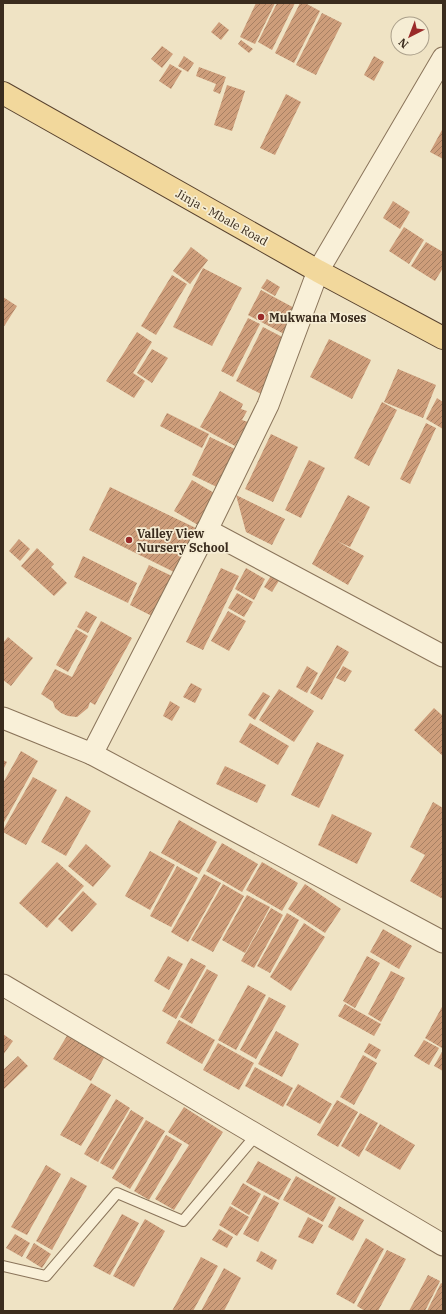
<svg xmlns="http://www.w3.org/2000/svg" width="446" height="1314" font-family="'IBM Plex Serif',serif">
  <defs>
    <pattern id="building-hatch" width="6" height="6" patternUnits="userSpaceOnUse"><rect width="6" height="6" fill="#cd9d7a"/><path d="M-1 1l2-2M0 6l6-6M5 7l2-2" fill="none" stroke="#a78063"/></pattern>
  </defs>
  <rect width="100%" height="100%" fill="#efe3c4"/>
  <g fill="url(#building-hatch)">
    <path d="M256,3H275L255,44L240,37Z"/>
    <path d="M277,3H295L272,50L258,42Z"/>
    <path d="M300,3H305L320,11L294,63L275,53Z"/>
    <path d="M322,13L342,23L316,75L296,65Z"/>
    <path d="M219,22L229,30L221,40L211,32Z"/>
    <path d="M241,40L253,49L249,53L238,44Z"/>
    <path d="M162,46L173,54L162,68L151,59Z"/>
    <path d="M184,56L194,63L188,72L178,66Z"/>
    <path d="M374,56L384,62L374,81L364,75Z"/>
    <path d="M170,64L182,71L171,89L159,81Z"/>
    <path d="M199,67L226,77L220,94L213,91L216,84L196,76Z"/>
    <path d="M227,85L245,91L232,131L214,125Z"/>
    <path d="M286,94L301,102L275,155L260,148Z"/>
    <path d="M443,128V159L430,152Z"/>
    <path d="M393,201L410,212L400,229L383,218Z"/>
    <path d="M404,227L424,240L409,264L389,251Z"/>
    <path d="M426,242L443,252V268L435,281L411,266Z"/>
    <path d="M191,247L208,260L190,284L173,271Z"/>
    <path d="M203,268L242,288L212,346L173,327Z"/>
    <path d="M172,275L187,284L156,335L141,326Z"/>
    <path d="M267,279L280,287L275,296L261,288Z"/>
    <path d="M261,290L298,310L286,335L248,315Z"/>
    <path d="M3,297L17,306L3,328Z"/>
    <path d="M248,318L260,324L233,377L221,371Z"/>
    <path d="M263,327L288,340L261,394L236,381Z"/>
    <path d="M137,332L152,342L133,373L145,381L134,398L106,381Z"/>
    <path d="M329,339L371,360L352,399L310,377Z"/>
    <path d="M152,349L168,358L152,383L137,373Z"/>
    <path d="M398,369L436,385L423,418L384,402Z"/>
    <path d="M220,391L243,404L241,409L247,411L242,420L248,422L235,446L200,427Z"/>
    <path d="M437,398L443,402V429L426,419Z"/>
    <path d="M382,402L397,410L369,466L354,458Z"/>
    <path d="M167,413L209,434L202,448L160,426Z"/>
    <path d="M426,423L436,428L410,484L400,479Z"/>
    <path d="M271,434L298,447L273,502L245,489Z"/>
    <path d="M210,437L239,451L221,489L192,475Z"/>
    <path d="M309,460L325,468L301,518L285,510Z"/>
    <path d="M192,480L216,494L198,525L174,511Z"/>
    <path d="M110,487L200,530L178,574L89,530Z"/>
    <path d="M236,495L285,519L272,545L246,532Z"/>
    <path d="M348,495L370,507L350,547L337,541L364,556L348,585L312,564Z"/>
    <path d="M19,539L30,549L20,561L9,551Z"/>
    <path d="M37,548L54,564L51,567L67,583L54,596L21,566Z"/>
    <path d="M83,556L137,583L128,603L74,577Z"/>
    <path d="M149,565L176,578L156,618L130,605Z"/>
    <path d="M221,568L239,576L203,650L186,642Z"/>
    <path d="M246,568L265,579L254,600L235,589Z"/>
    <path d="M272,574L280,579L272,592L264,587Z"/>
    <path d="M237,593L253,602L244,617L228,608Z"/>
    <path d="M86,611L97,617L88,633L77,627Z"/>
    <path d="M228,611L246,621L229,651L211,641Z"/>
    <path d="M101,621L132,638L95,705L90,702L88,708L77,717L68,716L61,713L55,708L53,702L41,694L55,669L72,677Z"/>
    <path d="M76,629L88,636L68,672L56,665Z"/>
    <path d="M8,637L33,658L11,686L3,680V643Z"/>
    <path d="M337,645L349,652L322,700L310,693Z"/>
    <path d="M307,666L318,673L307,693L296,687Z"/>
    <path d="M343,666L352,671L345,682L336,678Z"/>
    <path d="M191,683L202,689L195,703L183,697Z"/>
    <path d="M279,689L314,711L294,742L259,720Z"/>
    <path d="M263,692L270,696L255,720L248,715Z"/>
    <path d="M170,701L180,707L172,721L163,716Z"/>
    <path d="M434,708L443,716V756L414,730Z"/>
    <path d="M250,723L289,746L278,765L239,742Z"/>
    <path d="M317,742L344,755L319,808L291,795Z"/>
    <path d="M21,751L38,761L3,824V783Z"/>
    <path d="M3,760L7,762L3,770Z"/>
    <path d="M225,766L266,785L257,803L216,784Z"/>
    <path d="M33,777L57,790L26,845L3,832V830Z"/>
    <path d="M66,796L91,811L66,856L41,842Z"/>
    <path d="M433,802L443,808V899L410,881L425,855L410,847Z"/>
    <path d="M332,814L372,833L357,864L318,845Z"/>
    <path d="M179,820L217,842L199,874L161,853Z"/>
    <path d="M222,843L258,864L242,892L206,871Z"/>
    <path d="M86,844L111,866L93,887L68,866Z"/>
    <path d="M150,851L175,865L150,910L125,896Z"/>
    <path d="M57,862L84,886L47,928L19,903Z"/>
    <path d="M262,862L298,883L282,911L246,890Z"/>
    <path d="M177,866L198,878L171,927L150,916Z"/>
    <path d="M204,874L221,883L188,942L171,932Z"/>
    <path d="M223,884L244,896L213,952L191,940Z"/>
    <path d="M305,884L341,909L325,933L288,909Z"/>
    <path d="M83,891L97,904L72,932L58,919Z"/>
    <path d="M247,895L270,907L245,953L222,940Z"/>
    <path d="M271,908L283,915L254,968L241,961Z"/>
    <path d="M287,913L299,920L270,973L257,966Z"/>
    <path d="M304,923L325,937L291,991L270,977Z"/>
    <path d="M383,929L412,946L399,969L370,952Z"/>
    <path d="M168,956L183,964L169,990L154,981Z"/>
    <path d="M367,956L380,963L355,1008L343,1001Z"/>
    <path d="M191,958L206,966L176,1019L162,1011Z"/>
    <path d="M207,969L218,975L192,1024L180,1017Z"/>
    <path d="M391,971L405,978L381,1022L368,1014Z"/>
    <path d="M248,985L266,995L236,1050L218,1040Z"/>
    <path d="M269,997L286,1006L256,1059L240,1050Z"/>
    <path d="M345,1004L381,1024L374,1036L338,1016Z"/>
    <path d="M443,1005V1046L442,1048L425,1038Z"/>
    <path d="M179,1020L215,1040L202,1064L166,1043Z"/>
    <path d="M276,1031L299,1044L282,1077L258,1064Z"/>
    <path d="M3,1034L13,1041L3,1055Z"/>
    <path d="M68,1034L105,1056L91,1081L53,1059Z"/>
    <path d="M424,1040L439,1048L429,1065L414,1056Z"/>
    <path d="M218,1043L254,1063L239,1090L203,1070Z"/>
    <path d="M369,1043L381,1050L376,1059L364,1052Z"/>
    <path d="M443,1050V1071L434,1066Z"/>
    <path d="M363,1055L377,1063L354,1105L340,1097Z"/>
    <path d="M18,1056L28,1066L3,1090V1070Z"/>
    <path d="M255,1067L293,1088L283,1107L245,1086Z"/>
    <path d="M91,1083L111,1095L81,1146L60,1135Z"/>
    <path d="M298,1084L332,1104L320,1124L286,1105Z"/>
    <path d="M116,1099L130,1108L98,1162L84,1154Z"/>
    <path d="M337,1100L358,1112L338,1147L317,1135Z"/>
    <path d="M184,1107L223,1132L174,1210L155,1199L189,1145L168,1132Z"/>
    <path d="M131,1110L144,1118L113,1170L100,1163Z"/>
    <path d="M360,1113L378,1123L359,1157L341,1146Z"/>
    <path d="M146,1120L165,1131L130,1189L112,1178Z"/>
    <path d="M380,1124L415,1145L400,1170L365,1150Z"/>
    <path d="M166,1135L182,1144L149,1200L134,1191Z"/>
    <path d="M258,1161L291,1179L279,1200L246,1182Z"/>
    <path d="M46,1165L61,1174L27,1235L11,1227Z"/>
    <path d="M296,1176L336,1198L323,1222L283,1200Z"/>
    <path d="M71,1177L87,1186L52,1250L36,1241Z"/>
    <path d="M243,1183L261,1194L249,1215L231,1204Z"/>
    <path d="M264,1195L279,1203L258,1242L243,1234Z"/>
    <path d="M230,1206L249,1217L237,1236L219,1225Z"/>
    <path d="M339,1206L364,1220L353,1241L328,1227Z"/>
    <path d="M122,1214L139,1223L110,1275L93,1266Z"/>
    <path d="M308,1217L323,1225L313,1244L298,1237Z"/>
    <path d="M145,1219L165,1231L134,1287L113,1276Z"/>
    <path d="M219,1229L233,1237L227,1248L212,1240Z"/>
    <path d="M15,1234L30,1243L22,1257L6,1248Z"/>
    <path d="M366,1238L384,1249L354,1304L336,1294Z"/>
    <path d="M34,1243L51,1254L42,1268L26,1258Z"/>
    <path d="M387,1250L406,1259L378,1311H365L357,1306Z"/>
    <path d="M261,1251L277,1260L272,1270L256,1261Z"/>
    <path d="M201,1257L218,1266L193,1311H172Z"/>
    <path d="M224,1268L241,1278L224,1311H201Z"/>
    <path d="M428,1275L440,1281L425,1311H409Z"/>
    <path d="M441,1283L443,1284V1310L427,1311Z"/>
  </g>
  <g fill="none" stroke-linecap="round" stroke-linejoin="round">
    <g stroke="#8a745a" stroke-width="12">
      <path id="lane" d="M3,1266L46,1276L117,1193L183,1221L257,1134"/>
    </g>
    <g stroke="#8a745a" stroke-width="23">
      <g id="street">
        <path d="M443,58L318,271L268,405L207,530L92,754L443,942"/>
        <path d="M207,530L443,656"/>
        <path d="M3,718L92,754"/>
        <path d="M3,985L443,1245"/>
      </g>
    </g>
    <g stroke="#58422e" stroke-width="24">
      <path id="primary" d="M3,93L318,271L443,338"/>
    </g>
    <use href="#lane" stroke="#f9f0d8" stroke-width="10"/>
    <use href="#street" stroke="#f9f0d8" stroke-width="21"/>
    <use href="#primary" stroke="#f2d89c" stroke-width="22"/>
  </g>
  <g fill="#9a2a29" stroke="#f6edd4" stroke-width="1.5">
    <circle cx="261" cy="317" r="4"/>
    <circle cx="129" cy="540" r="4"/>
  </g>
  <g text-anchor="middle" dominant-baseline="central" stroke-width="3.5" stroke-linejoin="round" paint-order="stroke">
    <g font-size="12" fill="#3a2c1e" stroke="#f6edd4">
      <text transform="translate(222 217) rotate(29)">Jinja - Mbale Road</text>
    </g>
    <g font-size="12" font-weight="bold" fill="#3a2c1e" stroke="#f6edd4" text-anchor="start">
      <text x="269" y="317">Mukwana Moses</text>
      <text x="137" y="533">Valley View<tspan x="137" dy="14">Nursery School</tspan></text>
    </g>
  </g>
  <rect width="446" height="1314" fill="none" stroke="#3a2c1e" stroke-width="8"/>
  <g transform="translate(410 36) rotate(222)"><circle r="19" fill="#f6edd4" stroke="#aba08b"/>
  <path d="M0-3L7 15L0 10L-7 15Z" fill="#9a2a29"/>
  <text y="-6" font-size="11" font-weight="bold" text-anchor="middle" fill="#3a2c1e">N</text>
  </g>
</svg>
